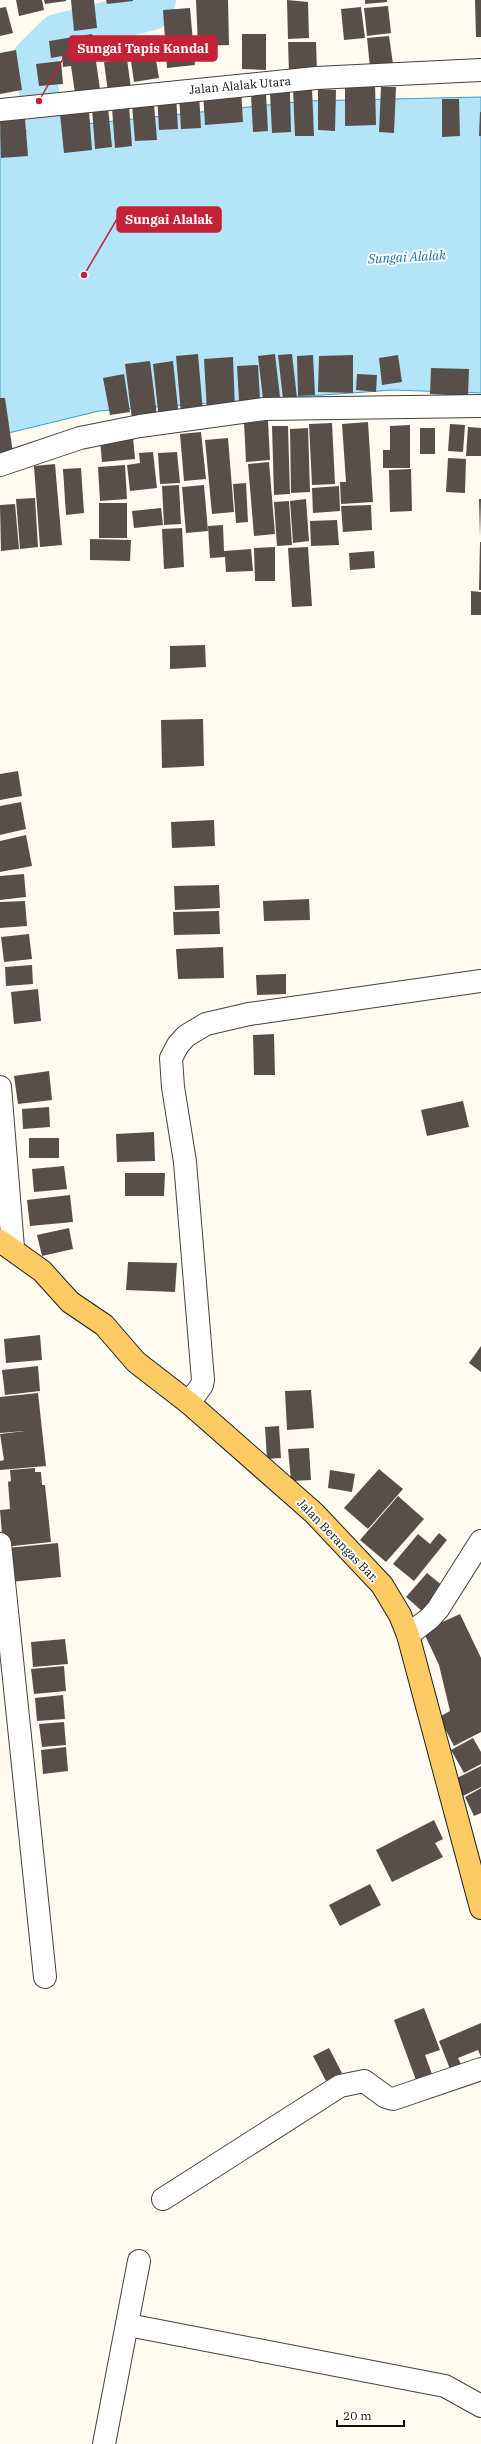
<svg xmlns="http://www.w3.org/2000/svg" width="481" height="2444" font-family="'IBM Plex Serif',serif">
  <rect width="100%" height="100%" fill="#fffbf0"/>
  <path fill="#b3e4f8" stroke="#38a0d2" d="M481,97V393L393,390L99,411L0,435V133L306,101Z"/>
  <g fill="none" stroke-linecap="round" stroke-linejoin="round">
    <path stroke="#b3e4f8" stroke-width="40" d="M58,181L32,59L57,34L152,10L156,0"/>
  </g>
  <g fill="#584f4a">
    <path d="M16,0H42L44,10L19,16Z"/>
    <path d="M44,0H66V1L45,4Z"/>
    <path d="M71,0H94L97,28L74,31Z"/>
    <path d="M106,0H133V1L107,4Z"/>
    <path d="M196,0H228L229,45L198,46Z"/>
    <path d="M287,0L308,2L309,38L288,39Z"/>
    <path d="M365,0H387V2L365,4Z"/>
    <path d="M475,0H481V37H476Z"/>
    <path d="M388,6L391,33L367,36L364,8Z"/>
    <path d="M6,7L13,33L0,36V8Z"/>
    <path d="M361,7L365,38L344,40L341,9Z"/>
    <path d="M190,8L195,65L167,68L163,10Z"/>
    <path d="M92,34L100,89L75,93L71,66L63,67L62,56L51,58L49,41Z"/>
    <path d="M242,34H266V70L242,69Z"/>
    <path d="M152,36L159,78L134,82L128,40Z"/>
    <path d="M389,36L393,64L370,67L367,38Z"/>
    <path d="M288,42H316L317,72L289,73Z"/>
    <path d="M16,50L22,90L0,94V53Z"/>
    <path d="M127,59L131,89L108,92L104,62Z"/>
    <path d="M61,61L63,84L39,86L36,64Z"/>
    <path d="M375,84L376,125L345,126V85Z"/>
    <path d="M381,87H396L394,133L379,132Z"/>
    <path d="M312,88L314,136H295L293,89Z"/>
    <path d="M241,89L243,122L205,125L203,92Z"/>
    <path d="M318,89L336,90L335,131L318,130Z"/>
    <path d="M290,92L291,132L272,133L270,93Z"/>
    <path d="M176,94L178,129L159,130L157,95Z"/>
    <path d="M199,94L201,128L181,129L179,95Z"/>
    <path d="M266,94L268,131L253,132L251,95Z"/>
    <path d="M442,99H459L460,136L442,137Z"/>
    <path d="M154,104L157,140L135,141L132,105Z"/>
    <path d="M129,106L132,146L115,148L112,108Z"/>
    <path d="M108,107L112,147L95,149L92,108Z"/>
    <path d="M89,111L92,150L64,153L60,114Z"/>
    <path d="M480,112H481V136H479Z"/>
    <path d="M25,118L28,156L1,158L0,121Z"/>
    <path d="M198,354L203,412L181,414L176,356Z"/>
    <path d="M275,354L280,397L263,399L258,356Z"/>
    <path d="M292,354L297,398L283,399L278,355Z"/>
    <path d="M313,355L315,395L298,396L297,356Z"/>
    <path d="M353,355V393L318,392L319,356Z"/>
    <path d="M398,355L402,382L382,385L379,358Z"/>
    <path d="M233,357L235,410L207,412L204,359Z"/>
    <path d="M150,361L157,416L132,419L125,364Z"/>
    <path d="M173,361L179,418L159,420L153,364Z"/>
    <path d="M258,365L260,400L239,401L237,366Z"/>
    <path d="M431,368L469,369L468,396L430,394Z"/>
    <path d="M124,374L130,412L110,415L103,378Z"/>
    <path d="M357,374L377,375L376,392L356,390Z"/>
    <path d="M0,398H5L13,453L0,455Z"/>
    <path d="M268,421L270,460L246,462L244,422Z"/>
    <path d="M368,422L373,502L341,504L340,482H346L342,424Z"/>
    <path d="M332,423L335,484L312,485L309,424Z"/>
    <path d="M450,424L465,425L463,452L448,451Z"/>
    <path d="M410,425V468H383V450H390V426Z"/>
    <path d="M272,426H288L290,494L274,495Z"/>
    <path d="M468,427L481,428V456H466Z"/>
    <path d="M308,428L310,492L291,493L290,429Z"/>
    <rect x="420" y="428" width="15" height="26"/>
    <path d="M201,432L206,479L184,481L180,434Z"/>
    <path d="M133,437L135,459L102,462L100,440Z"/>
    <path d="M228,438L234,512L212,514L205,440Z"/>
    <path d="M153,452L157,488L130,491L127,465L140,463L139,453Z"/>
    <path d="M177,452L180,483L160,484L158,453Z"/>
    <path d="M448,458L466,459L465,493L446,492Z"/>
    <path d="M269,462L275,534L254,536L248,464Z"/>
    <path d="M55,464L62,545L40,547L34,466Z"/>
    <path d="M125,465L127,499L100,501L98,467Z"/>
    <path d="M81,468L84,513L66,515L63,469Z"/>
    <path d="M411,469L412,511L390,512L389,470Z"/>
    <path d="M246,483L248,522L236,523L233,484Z"/>
    <path d="M179,485L181,524L164,525L162,486Z"/>
    <path d="M204,485L208,531L186,533L182,487Z"/>
    <path d="M339,486L340,511L313,513L312,488Z"/>
    <path d="M35,498L38,547L20,549L16,499Z"/>
    <path d="M306,499L309,541L293,543L290,501Z"/>
    <path d="M479,499H481L480,537Z"/>
    <path d="M289,501L292,545L277,546L274,502Z"/>
    <rect x="99" y="503" width="28" height="35"/>
    <path d="M15,504L19,549L1,551L0,505Z"/>
    <path d="M371,505L372,530L343,532L341,506Z"/>
    <path d="M161,508L163,525L134,528L132,511Z"/>
    <path d="M337,520L339,545L311,546L310,521Z"/>
    <path d="M223,525L224,551L251,549L253,571L226,572L225,557L210,558L208,526Z"/>
    <path d="M182,528L184,567L164,569L162,529Z"/>
    <path d="M90,539L131,540L130,561L90,560Z"/>
    <path d="M480,542H481V590H479Z"/>
    <path d="M275,547V581H255L254,548Z"/>
    <path d="M308,547L312,606L292,607L288,548Z"/>
    <path d="M374,551L375,568L350,570L349,553Z"/>
    <path d="M471,591L481,592V615H471Z"/>
    <path d="M205,645L206,667L170,669V646Z"/>
    <path d="M203,719L204,766L162,768L161,720Z"/>
    <path d="M18,771L22,796L0,800V774Z"/>
    <path d="M21,802L26,829L0,835V806Z"/>
    <path d="M214,820L215,846L172,848L171,822Z"/>
    <path d="M26,835L32,866L0,872V841Z"/>
    <path d="M24,874L26,897L0,900V876Z"/>
    <path d="M219,885L220,908L175,910L174,886Z"/>
    <path d="M309,899L310,920L264,921L263,901Z"/>
    <path d="M25,901L27,926L0,928V902Z"/>
    <path d="M219,911L220,934L174,935L173,912Z"/>
    <path d="M29,934L32,959L4,962L1,937Z"/>
    <path d="M223,947L224,978L178,979L176,949Z"/>
    <path d="M32,965L33,984L6,986L5,967Z"/>
    <path d="M286,974V994L257,995L256,975Z"/>
    <path d="M38,989L41,1021L14,1024L11,992Z"/>
    <path d="M274,1034L275,1075H254L253,1035Z"/>
    <path d="M49,1071L52,1100L18,1104L14,1076Z"/>
    <path d="M463,1101L469,1127L427,1136L421,1110Z"/>
    <path d="M49,1107L50,1127L23,1129L22,1109Z"/>
    <path d="M154,1132L155,1161L117,1162L116,1134Z"/>
    <rect x="29" y="1138" width="30" height="20"/>
    <path d="M64,1166L67,1189L34,1192L32,1169Z"/>
    <path d="M125,1173H165L164,1196H125Z"/>
    <path d="M70,1195L73,1222L30,1226L27,1200Z"/>
    <path d="M69,1228L73,1249L42,1256L37,1235Z"/>
    <path d="M128,1262L177,1263L175,1292L126,1290Z"/>
    <path d="M40,1335L42,1360L6,1363L4,1339Z"/>
    <path d="M481,1346V1372L469,1363Z"/>
    <path d="M38,1366L40,1391L5,1395L2,1370Z"/>
    <path d="M311,1390L314,1428L287,1430L285,1391Z"/>
    <path d="M38,1393L46,1466L0,1470V1461L4,1460L0,1434L25,1431L0,1433V1397Z"/>
    <path d="M279,1426L281,1458L267,1459L265,1427Z"/>
    <path d="M309,1448L311,1480L291,1481L288,1449Z"/>
    <path d="M35,1468V1472H41L42,1485H45L51,1542L3,1547L0,1510L32,1507L10,1509L8,1482L11,1481L10,1470Z"/>
    <path d="M379,1469L403,1489L368,1529L344,1508Z"/>
    <path d="M330,1470L355,1474L352,1492L328,1488Z"/>
    <path d="M398,1496L424,1519L386,1562L360,1540Z"/>
    <path d="M439,1533L447,1540L414,1581L393,1564L418,1534L430,1544Z"/>
    <path d="M58,1543L61,1577L10,1582L7,1548Z"/>
    <path d="M427,1573L443,1586L422,1611L406,1597Z"/>
    <path d="M460,1614L481,1658V1732L454,1746L439,1717L450,1711L439,1665L423,1631Z"/>
    <path d="M65,1639L68,1664L33,1667L31,1642Z"/>
    <path d="M64,1666L66,1691L34,1694L31,1669Z"/>
    <path d="M63,1695L65,1719L37,1721L35,1698Z"/>
    <path d="M64,1722L66,1745L42,1747L39,1724Z"/>
    <path d="M473,1738L481,1752V1764L464,1773L451,1750Z"/>
    <path d="M66,1747L68,1771L43,1774L41,1750Z"/>
    <path d="M481,1766V1787L463,1796L455,1779Z"/>
    <path d="M481,1788V1813L474,1816L465,1797Z"/>
    <path d="M434,1820L443,1839L435,1843L443,1857L392,1882L376,1850Z"/>
    <path d="M370,1884L381,1905L340,1926L329,1905Z"/>
    <path d="M424,2008L440,2050L425,2055L432,2074L416,2080L394,2020Z"/>
    <path d="M481,2023V2057L478,2050L458,2058L461,2064L450,2069L439,2041Z"/>
    <path d="M329,2048L342,2073L326,2081L313,2056Z"/>
  </g>
  <g fill="none" stroke-linecap="round" stroke-linejoin="round">
    <g stroke="#424242" stroke-width="24">
      <g id="minor">
        <path d="M0,110L316,78L481,70"/>
        <path d="M0,465L80,438L140,426L264,409L481,406"/>
        <path d="M0,1087L13,1248"/>
        <path d="M189,1403L202,1385L203,1380L185,1162L173,1087L171,1058L178,1045L186,1036L206,1024L249,1014L481,981"/>
        <path d="M0,1544L45,1977"/>
        <path d="M408,1635L430,1618L438,1609L481,1541"/>
        <path d="M163,2199L340,2086L364,2081L386,2097L393,2099L481,2069"/>
        <path d="M128,2325L445,2386L481,2406"/>
        <path d="M104,2444L139,2261"/>
      </g>
    </g>
    <g stroke="#202020" stroke-width="24">
      <path id="major" d="M0,1241L42,1271L70,1302L104,1325L136,1362L189,1403L314,1513L382,1585L400,1615L408,1635L481,1908"/>
    </g>
    <use href="#minor" stroke="#fff" stroke-width="22"/>
    <use href="#major" stroke="#fccb63" stroke-width="22"/>
  </g>
  <g text-anchor="middle" dominant-baseline="central" stroke-width="4" stroke-linejoin="round" paint-order="stroke">
    <g font-size="12" fill="#0f0f0f" stroke="#fff">
      <text transform="translate(240 85) rotate(-5)">Jalan Alalak Utara</text>
      <text transform="translate(338 1540) rotate(46)">Jalan Berangas Bar.</text>
    </g>
    <g font-size="13" font-style="italic" fill="#1371a5" stroke="#fff">
      <text transform="translate(407 257) rotate(-3)">Sungai Alalak</text>
    </g>
  </g>
  <path fill="none" stroke="#c42236" stroke-width="1.5" d="M39 101L69 48M84 275L117 219"/>
  <g fill="#c42236" stroke="#fff" stroke-width="1.5">
    <circle cx="39" cy="101" r="4"/>
    <circle cx="84" cy="275" r="4"/>
  </g>
  <g fill="#c42236" stroke="#c42236" stroke-width="1.5">
    <rect x="69" y="36" width="148" height="25" rx="4"/>
    <rect x="117" y="207" width="104" height="25" rx="4"/>
  </g>
  <g font-size="13" text-anchor="middle" font-weight="bold" fill="#fff">
    <text x="143" y="53">Sungai Tapis Kandal</text>
    <text x="169" y="224">Sungai Alalak</text>
  </g>
  <path d="M337 2420v6h67v-6" fill="none" stroke="#0f0f0f" stroke-width="2"/>
  <text x="343" y="2420" font-size="12" fill="#0f0f0f" stroke="#ffffff" stroke-width="3" paint-order="stroke">20 m</text>
</svg>
